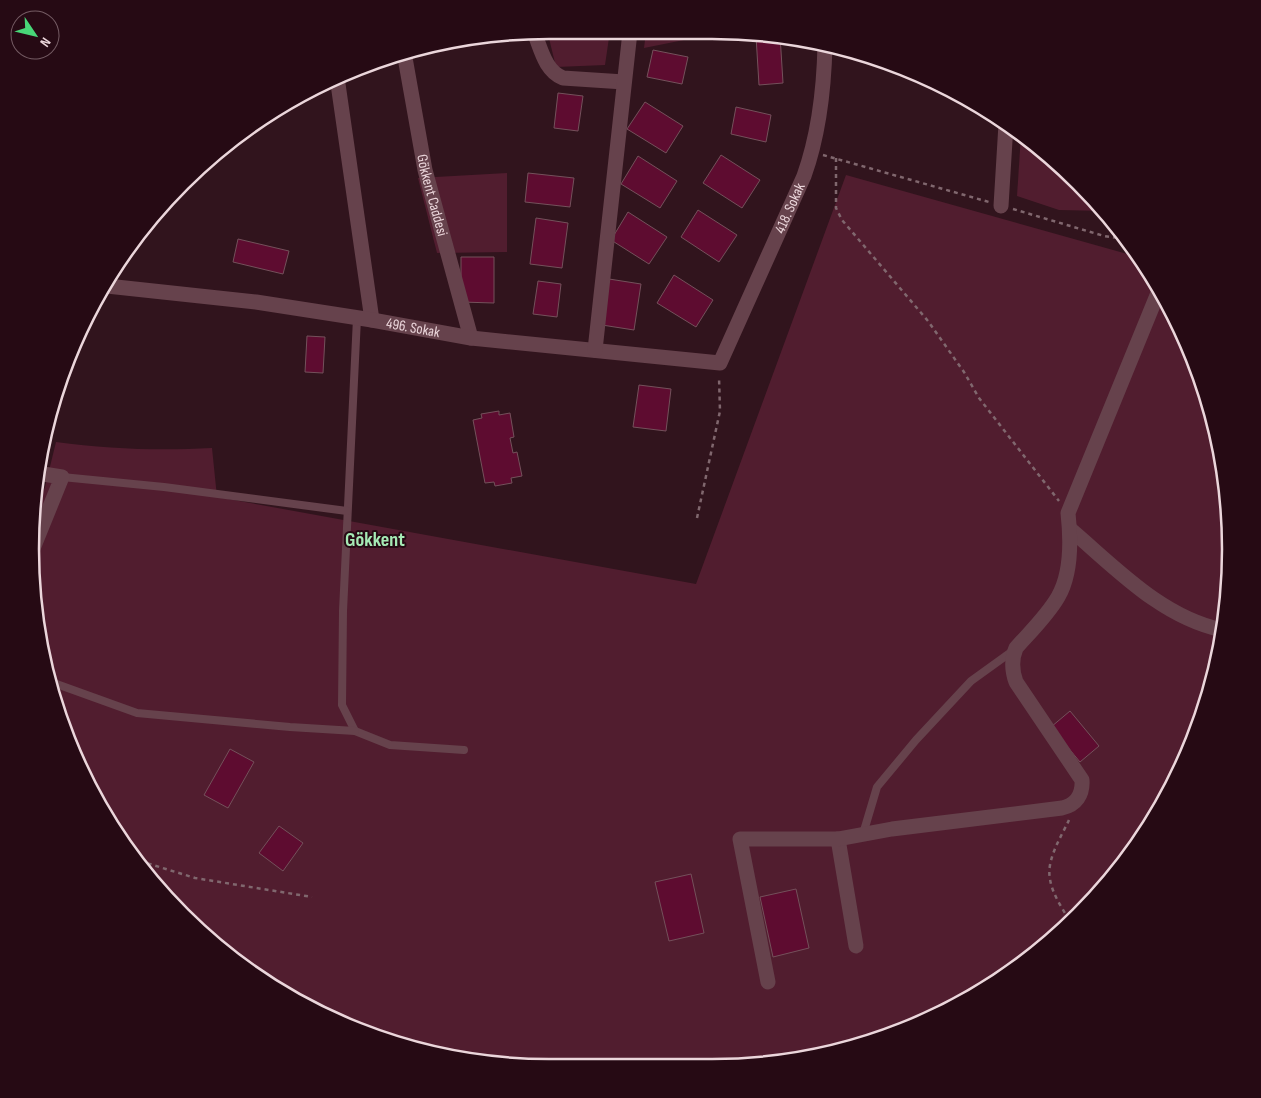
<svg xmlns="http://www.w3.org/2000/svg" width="1261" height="1098" font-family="'Sofia Sans Condensed',sans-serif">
  <rect width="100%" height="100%" fill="#31141d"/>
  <g fill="#511d2f">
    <path d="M547,30L610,31L605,65L556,67Z"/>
    <path d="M646,32L719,33L644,48Z"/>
    <path d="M1021,135L1054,159L1105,211L1059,210L1017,196Z"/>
    <path d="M507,173V252L437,253L418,178Z"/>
    <path d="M846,175L1138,257L1162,290L1204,382L1227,482L1230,583L1213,684L1177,779L1124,865L1055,938L971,999L879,1041L746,1067L549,1068L448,1058L351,1029L260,980L182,916L100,809L57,716L31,583L33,515L45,487L56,442C109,449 159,451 212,448L217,497L696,584Z"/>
  </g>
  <g fill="#5e0c30" stroke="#74515b">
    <path d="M780,35L783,83L759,85L756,36Z"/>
    <path d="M653,50L688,57L682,84L647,77Z"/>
    <path d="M558,93L583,96L578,131L554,128Z"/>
    <path d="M645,102L683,126L666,153L627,129Z"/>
    <path d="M736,107L771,115L766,142L731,134Z"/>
    <path d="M721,155L760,180L742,208L703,183Z"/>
    <path d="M638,156L677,181L660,208L621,184Z"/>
    <path d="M528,173L574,178L570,207L525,202Z"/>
    <path d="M698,210L737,235L719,262L681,237Z"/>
    <path d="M628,212L667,237L649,264L611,240Z"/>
    <path d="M536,218L568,223L562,268L530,264Z"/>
    <path d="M238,239L289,251L283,274L233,262Z"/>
    <path d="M461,257H494V303L461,302Z"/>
    <path d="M674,275L713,300L696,327L657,303Z"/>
    <path d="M609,279L641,284L634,330L602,325Z"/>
    <path d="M538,281L561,284L557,317L533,314Z"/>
    <path d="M307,336L325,337L323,373L305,372Z"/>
    <path d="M639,385L671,389L666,431L633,427Z"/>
    <path d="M499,411V415L510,413L514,437L510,438L513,453L517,452L522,476L511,478L512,483L495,486L494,482L485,483L473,420L482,418L481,414Z"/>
    <path d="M1070,711L1099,746L1080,762L1051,727Z"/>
    <path d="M230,749L254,762L228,808L204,795Z"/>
    <path d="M279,826L303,843L283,871L259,853Z"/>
    <path d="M691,874L704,933L669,941L655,882Z"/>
    <path d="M796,889L809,948L773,957L760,897Z"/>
  </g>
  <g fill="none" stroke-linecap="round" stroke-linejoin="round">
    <g stroke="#80676e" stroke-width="2.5" stroke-dasharray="4 4" stroke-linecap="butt">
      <path d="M823,155L989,202"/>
      <path d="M836,158V208L842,220L928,321L964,372L979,398L1059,501"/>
      <path d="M1013,209L1104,236L1125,239"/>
      <path d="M697,518L720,411L719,377"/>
      <path d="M1069,820C1061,837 1046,860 1050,879C1052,894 1063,909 1070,922"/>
      <path d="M140,861L195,878L312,897"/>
    </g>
    <g stroke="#66424c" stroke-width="8">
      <path d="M357,318L343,611L342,705L355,731L390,745L464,750"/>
      <path d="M62,477L164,487L347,511"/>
      <path d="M51,682L137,713L290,727L355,731"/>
      <path d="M863,834L877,787L916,740L971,681L1014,650"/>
    </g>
    <g stroke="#66424c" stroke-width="15">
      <path d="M534,32C541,49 545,71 563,78L624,82"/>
      <path id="s1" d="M404,52L425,170L471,338"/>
      <path d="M337,77L372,320"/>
      <path d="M1001,206L1006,124"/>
      <path id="s2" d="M107,286L256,302L372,320L471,338L720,363L804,176C819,134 824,90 825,45"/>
      <path d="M595,350L630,32"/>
      <path d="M1070,529C1116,568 1161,617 1222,630"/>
      <path d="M32,551L62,477L37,473"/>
      <path d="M838,839L856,946"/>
      <path d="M768,982L740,839H838L892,829L1062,808C1076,805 1083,795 1082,780L1016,682C1012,671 1011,660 1016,648C1030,632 1047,616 1058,597C1072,573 1071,540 1068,513L1160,288"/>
    </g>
  </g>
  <g text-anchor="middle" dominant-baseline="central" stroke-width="4" stroke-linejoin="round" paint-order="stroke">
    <g font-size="15" fill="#ebd6db" stroke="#260a14">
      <text stroke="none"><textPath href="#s1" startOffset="146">Gökkent Caddesi</textPath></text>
      <text stroke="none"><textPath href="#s2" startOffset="788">418. Sokak</textPath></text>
      <text stroke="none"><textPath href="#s2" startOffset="309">496. Sokak</textPath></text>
    </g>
    <g font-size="20" font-weight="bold" fill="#a6eab5" stroke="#260a14">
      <text x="375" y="540">Gökkent</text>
    </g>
  </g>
  <path d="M0 0H1261V1098H0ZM549 39H712A510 510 0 0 1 1222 549V549A510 510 0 0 1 712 1059H549A510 510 0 0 1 39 549V549A510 510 0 0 1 549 39Z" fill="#260a14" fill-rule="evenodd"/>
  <path fill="none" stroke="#ebd6db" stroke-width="2.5" d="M549 39H712A510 510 0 0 1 1222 549V549A510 510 0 0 1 712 1059H549A510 510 0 0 1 39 549V549A510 510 0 0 1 549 39Z"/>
  <g transform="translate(35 35) rotate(125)"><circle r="24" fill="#260a14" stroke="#755c64"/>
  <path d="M0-4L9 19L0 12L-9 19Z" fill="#48d778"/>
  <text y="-8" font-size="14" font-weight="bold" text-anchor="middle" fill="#ebd6db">N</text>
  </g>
</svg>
